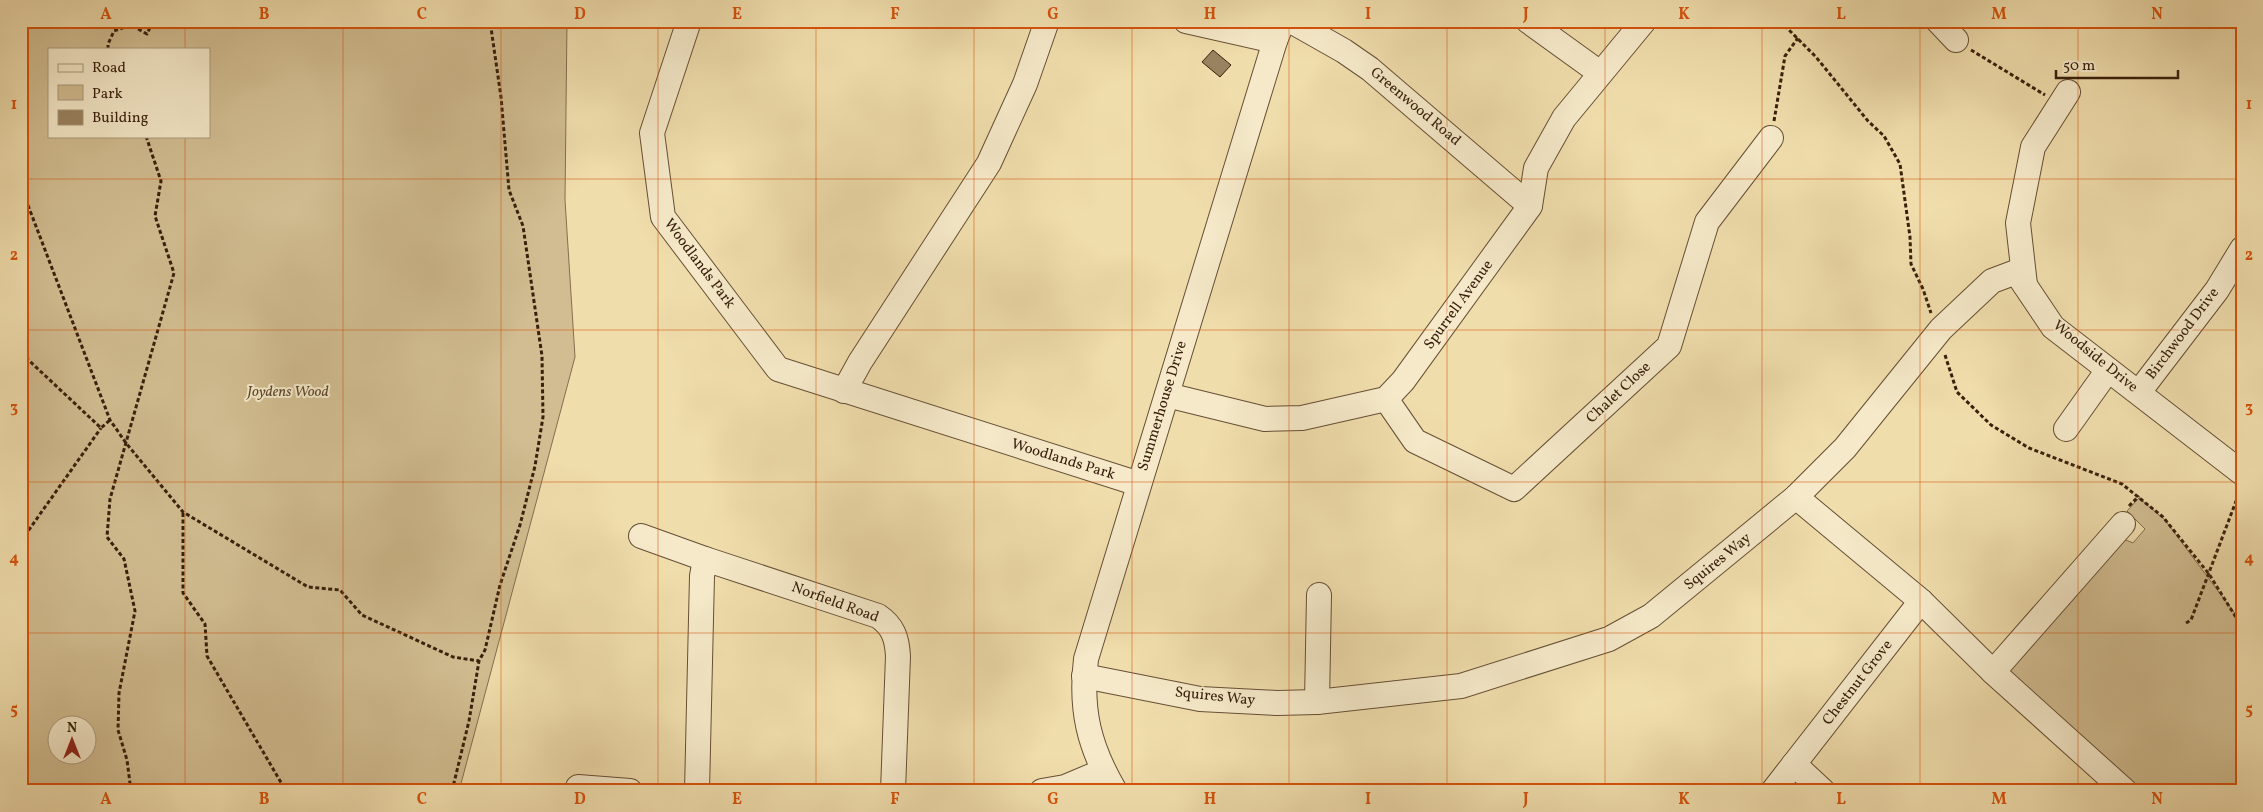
<svg xmlns="http://www.w3.org/2000/svg" width="2263" height="812" font-family="Vollkorn,serif">
  <rect width="100%" height="100%" fill="#f0ddac"/>
  <filter id="stains"><feTurbulence type="fractalNoise" baseFrequency=".004" numOctaves="4"/><feColorMatrix values="0 0 0 0 .2 0 0 0 0 .09 0 0 0 0 .02 0 0 0 .5 -.17"/></filter>
  <radialGradient id="worn" r=".72"><stop offset=".6" stop-color="#630" stop-opacity="0"/><stop offset="1" stop-color="#630" stop-opacity=".3"/></radialGradient>
  <g fill="#d1bd91" stroke="#846e4e" fill-rule="evenodd">
    <path d="M21,21H567L565,200L575,357L459,791H21ZM49,49H209V136H49ZM58,724H88V754H58Z"/>
    <path d="M2139,498L2165,520L2242,623V791H2135L2010,671L2012,660L2114,545L2126,540L2133,543L2145,529L2127,511Z"/>
  </g>
  <path fill="#98825f" stroke="#38200c" d="M1213,50L1231,65L1220,77L1202,62Z"/>
  <g fill="none" stroke-linecap="round" stroke-linejoin="round">
    <g stroke="#664f34" stroke-width="26">
      <g id="minor">
        <path d="M689,21L652,133L663,217L778,369L1139,484"/>
        <path d="M1186,21L1275,41"/>
        <path d="M1291,21L1344,51L1370,69L1530,206"/>
        <path d="M1528,21L1600,73"/>
        <path d="M1938,21L1956,40"/>
        <path d="M2025,285L2018,223L2033,147L2068,92"/>
        <path d="M844,391L860,362L989,163L1025,84L1047,21"/>
        <path d="M2139,392L2217,290L2242,249"/>
        <path d="M1167,395L1265,419L1302,418L1386,399L1403,381L1530,206L1536,168L1564,118L1644,21"/>
        <path d="M1386,399L1415,441L1514,489L1669,346L1707,222L1771,138"/>
        <path d="M2066,429L2108,370"/>
        <path d="M1796,497L1921,601L1993,672L2125,791"/>
        <path d="M641,536L705,559"/>
        <path d="M1993,672L2123,524"/>
        <path d="M1084,676L1200,699L1277,703L1317,702L1461,686L1609,639L1651,616L1796,497L1845,448L1941,329L1992,281L2016,272L2053,327L2242,473"/>
        <path d="M1317,702L1319,595"/>
        <path d="M1794,764L1823,791"/>
        <path d="M578,787L630,791"/>
        <path d="M697,791L702,576L705,559L878,616C893,626 897,638 898,656L893,791"/>
        <path d="M1042,791L1065,787L1103,771"/>
        <path d="M1115,791C1089,747 1080,710 1086,659L1275,41L1283,21"/>
        <path d="M1773,791L1921,601"/>
      </g>
    </g>
    <g stroke="#38200c" stroke-width="3" stroke-dasharray="4 2.5" stroke-linecap="butt">
      <path d="M1780,21L1816,57L1868,121L1884,136L1900,164L1910,237L1911,264L1923,289L1931,313"/>
      <path d="M108,49V44L114,31L131,25L147,34L153,21"/>
      <path d="M1971,50L2045,95"/>
      <path d="M1774,121L1785,56L1798,38"/>
      <path d="M21,187L110,420L126,443L183,512L308,587L340,590L362,615L453,657L479,661"/>
      <path d="M21,353L101,428L110,420"/>
      <path d="M1945,355L1957,392L1991,425L2029,448L2122,484L2163,517L2209,574L2242,627"/>
      <path d="M2129,506L2139,496"/>
      <path d="M183,513V593L205,624L207,656L286,791"/>
      <path d="M21,541L101,428"/>
      <path d="M2186,623L2191,620L2238,496L2239,490"/>
      <path d="M131,791L127,760L118,730L119,693L135,611L124,559L107,537L110,499L174,273L155,216L161,181L146,136"/>
      <path d="M452,791L469,721L479,661L485,650L500,585L520,525L535,466L543,417L542,356L523,226L509,190L501,97L490,21"/>
    </g>
    <use href="#minor" stroke="#f5e9c9" stroke-width="24"/>
  </g>
  <path fill="none" stroke="#d6530c" stroke-width="1" stroke-opacity="0.55" d="M185,21V49M343,21V791M501,21V791M658,21V791M816,21V791M974,21V791M1132,21V791M1289,21V791M1447,21V791M1605,21V791M1762,21V791M1920,21V791M2078,21V791M185,136V791M21,179H2242M21,330H2242M21,482H2242M21,633H2242"/>
  <g text-anchor="middle" dominant-baseline="central" stroke-width="4" stroke-linejoin="round" paint-order="stroke">
    <g font-size="15" fill="#38200c" stroke="#f5e9c9">
      <text transform="translate(1415 107) rotate(40)">Greenwood Road</text>
      <text transform="translate(699 264) rotate(53)">Woodlands Park</text>
      <text transform="translate(1459 305) rotate(-54)">Spurrell Avenue</text>
      <text transform="translate(2183 334) rotate(-53)">Birchwood Drive</text>
      <text transform="translate(2095 357) rotate(39)">Woodside Drive</text>
      <text transform="translate(1619 393) rotate(-43)">Chalet Close</text>
      <text transform="translate(1163 406) rotate(-73)">Summerhouse Drive</text>
      <text transform="translate(1063 460) rotate(17)">Woodlands Park</text>
      <text transform="translate(1718 562) rotate(-39)">Squires Way</text>
      <text transform="translate(835 603) rotate(20)">Norfield Road</text>
      <text transform="translate(1858 683) rotate(-52)">Chestnut Grove</text>
      <text transform="translate(1215 697) rotate(6)">Squires Way</text>
    </g>
    <g font-size="15" font-style="italic" fill="#5e472d" stroke="#f5e9c9">
      <text x="288" y="392">Joydens Wood</text>
    </g>
  </g>
  <rect width="2263" height="812" fill="none" stroke="#f0ddac" stroke-width="55"/>
  <rect x="48" y="48" width="162" height="90" fill="#f5e9c9" stroke="#a9997d"/>
  <rect x="58" y="64" width="25" height="8" fill="#f5e9c9" stroke="#a9997d"/>
  <text x="92" y="72" font-size="15" fill="#38200c">Road</text>
  <rect x="58" y="85" width="25" height="15" fill="#d1bd91" stroke="#a9997d"/>
  <text x="92" y="98" font-size="15" fill="#38200c">Park</text>
  <rect x="58" y="110" width="25" height="15" fill="#98825f" stroke="#a9997d"/>
  <text x="92" y="122" font-size="15" fill="#38200c">Building</text>
  <g transform="translate(72 740)"><circle r="24" fill="#f5e9c9" stroke="#a9997d"/>
  <path d="M0-4L9 19L0 12L-9 19Z" fill="#8f2418"/>
  <text y="-8" font-size="14" font-weight="bold" text-anchor="middle" fill="#38200c">N</text>
  </g>
  <path d="M2056 70v8h122v-8" fill="none" stroke="#38200c" stroke-width="2.5"/>
  <text x="2063" y="70" font-size="15" fill="#38200c" stroke="#f5e9c9" stroke-width="4" paint-order="stroke">50 m</text>
  <rect x="28" y="28" width="2208" height="756" fill="none" stroke="#d6530c" stroke-width="2"/>
  <g font-size="16" text-anchor="middle" font-weight="bold" fill="#d6530c">
    <text x="106" y="19">A</text>
    <text x="264" y="19">B</text>
    <text x="422" y="19">C</text>
    <text x="580" y="19">D</text>
    <text x="737" y="19">E</text>
    <text x="895" y="19">F</text>
    <text x="1053" y="19">G</text>
    <text x="1210" y="19">H</text>
    <text x="1368" y="19">I</text>
    <text x="1526" y="19">J</text>
    <text x="1684" y="19">K</text>
    <text x="1841" y="19">L</text>
    <text x="1999" y="19">M</text>
    <text x="2157" y="19">N</text>
    <text x="14" y="109">1</text>
    <text x="2249" y="109">1</text>
    <text x="14" y="260">2</text>
    <text x="2249" y="260">2</text>
    <text x="14" y="412">3</text>
    <text x="2249" y="412">3</text>
    <text x="14" y="563">4</text>
    <text x="2249" y="563">4</text>
    <text x="14" y="714">5</text>
    <text x="2249" y="714">5</text>
    <text x="106" y="804">A</text>
    <text x="264" y="804">B</text>
    <text x="422" y="804">C</text>
    <text x="580" y="804">D</text>
    <text x="737" y="804">E</text>
    <text x="895" y="804">F</text>
    <text x="1053" y="804">G</text>
    <text x="1210" y="804">H</text>
    <text x="1368" y="804">I</text>
    <text x="1526" y="804">J</text>
    <text x="1684" y="804">K</text>
    <text x="1841" y="804">L</text>
    <text x="1999" y="804">M</text>
    <text x="2157" y="804">N</text>
  </g>
  <rect width="100%" height="100%" filter="url(#stains)"/>
  <rect width="100%" height="100%" fill="url(#worn)"/>
</svg>
